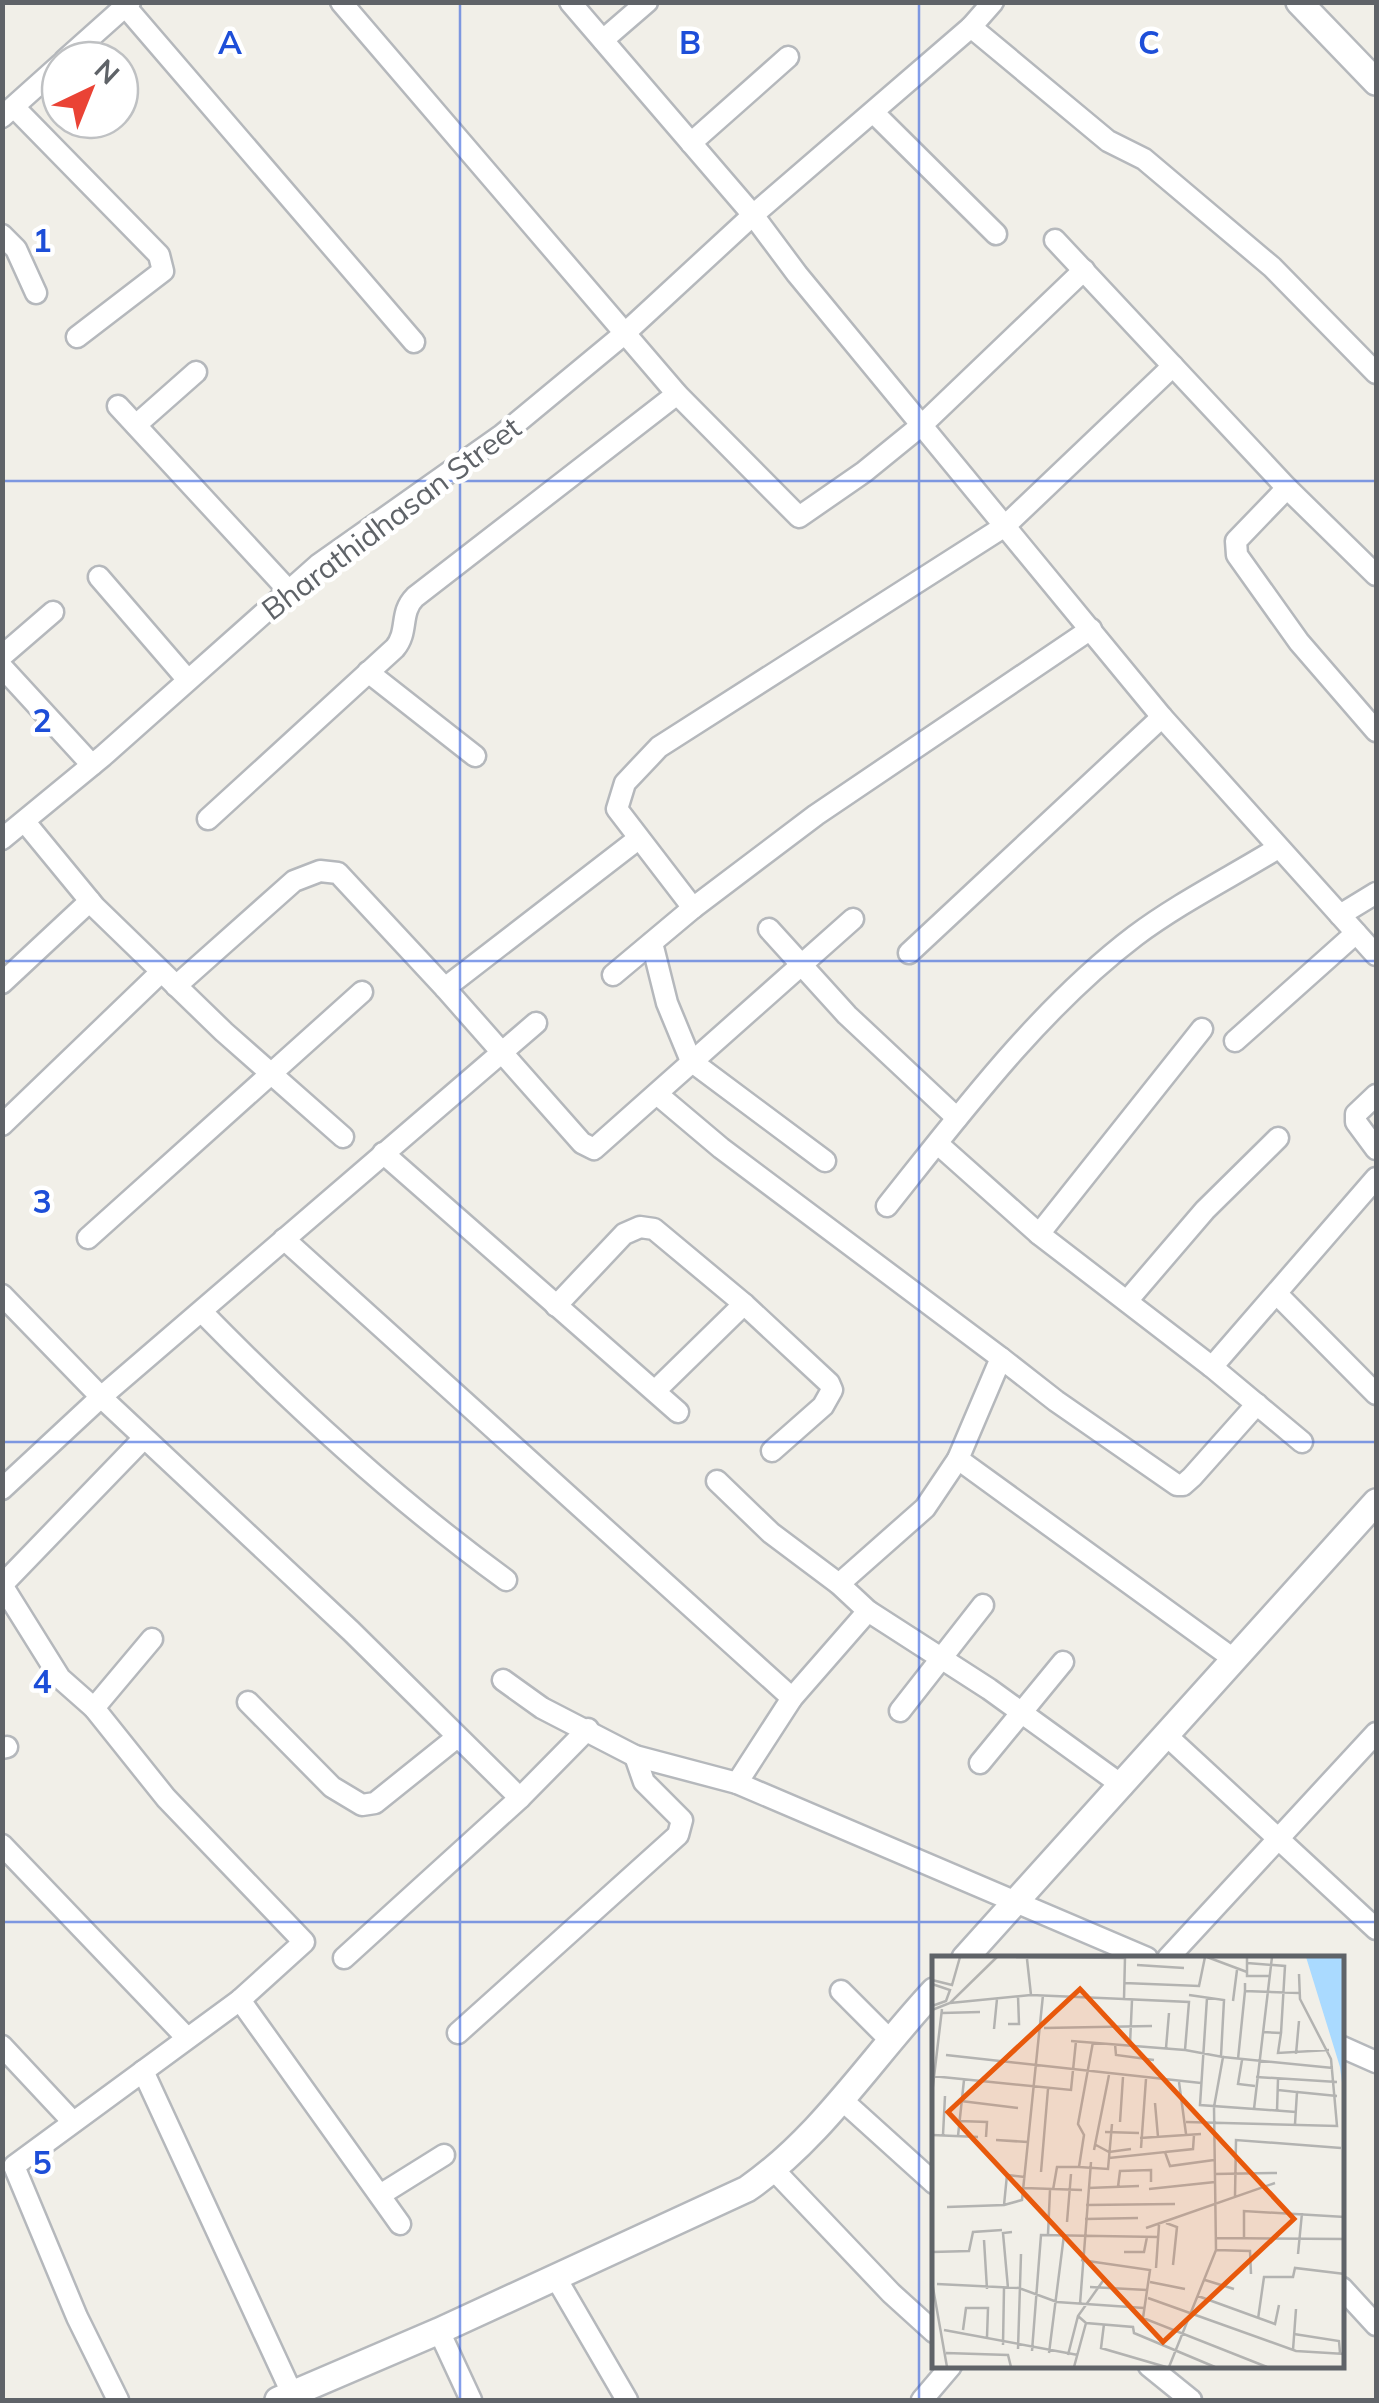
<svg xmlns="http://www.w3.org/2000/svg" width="1379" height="2403" font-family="Mulish,sans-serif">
  <rect width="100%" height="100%" fill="#f1efe8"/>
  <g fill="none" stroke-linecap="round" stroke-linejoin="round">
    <g stroke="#b5b8bc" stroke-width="25">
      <g id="minor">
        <path d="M341,2L677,394L799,517L864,472L923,424L1084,270"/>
        <path d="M570,2L753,215L797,274L1162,717L1376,955"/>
        <path d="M125,6L414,342"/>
        <path d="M971,27L1108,141L1144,159L1272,267L1376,373"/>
        <path d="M603,40L647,2"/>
        <path d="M65,60L130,2"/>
        <path d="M14,107L159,255L163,271L77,337"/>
        <path d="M874,113L996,234"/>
        <path d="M2,117L60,65"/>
        <path d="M691,143L788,57"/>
        <path d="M2,235L16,249L36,293"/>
        <path d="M1055,240L1287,488L1376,575"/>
        <path d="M118,406L289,591"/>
        <path d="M136,425L196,372"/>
        <path d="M1287,488L1236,541L1237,555L1299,642L1376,731"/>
        <path d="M99,577L187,679"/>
        <path d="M2,656L53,612"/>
        <path d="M2,667L92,765"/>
        <path d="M368,672L475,756"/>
        <path d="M208,819L395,648C409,631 399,613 415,597L677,394"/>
        <path d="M25,822L95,907L224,1032L343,1137"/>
        <path d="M2,839L103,756L318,565L502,435L624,334L753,215L971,27L993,2"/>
        <path d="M693,908L617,809L625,783L659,747L1005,526L1173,366"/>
        <path d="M1340,915L1376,893"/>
        <path d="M769,929L847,1015L957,1118"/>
        <path d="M652,943L667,1003L691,1061L825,1161"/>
        <path d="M909,953L1162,717"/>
        <path d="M613,975L693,908L816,815L1091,629"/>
        <path d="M2,983L90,901"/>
        <path d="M176,986L294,881L320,871L338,873L445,988L638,839"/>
        <path d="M445,988L582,1143L594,1149L853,919"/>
        <path d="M1235,1041L1356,933"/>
        <path d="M657,1094L721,1148L1001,1358L958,1459L1235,1660"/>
        <path d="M1376,1095L1356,1114V1122L1376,1149"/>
        <path d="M2,1125L161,972"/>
        <path d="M938,1144L1039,1234L1212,1367L1302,1442"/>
        <path d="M383,1153L678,1412"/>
        <path d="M887,1206C961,1113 1040,1008 1135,936C1179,903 1231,877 1278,848"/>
        <path d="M1039,1234L1202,1029"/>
        <path d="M88,1238L362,992"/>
        <path d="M284,1239L792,1698"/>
        <path d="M1277,1294L1376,1394"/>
        <path d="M2,1295L101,1397L351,1631L520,1798"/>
        <path d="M1127,1301L1205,1210L1278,1138"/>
        <path d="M556,1306L624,1234L640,1227L654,1229L744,1304L829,1383L832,1390L823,1406L772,1451"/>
        <path d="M202,1312C297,1409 396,1500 506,1580"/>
        <path d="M1001,1358L1056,1401L1177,1485H1183L1192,1477L1257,1404"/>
        <path d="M1212,1367L1376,1178"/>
        <path d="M655,1391L744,1304"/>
        <path d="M717,1481L771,1533L839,1584L868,1611L989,1689L1123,1786"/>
        <path d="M2,1489L101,1397L536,1023"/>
        <path d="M839,1584L925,1508L958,1459"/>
        <path d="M2,1585L60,1678L94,1708L166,1798L304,1942L240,2000L14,2166L77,2317L118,2400"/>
        <path d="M2,1585L144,1438"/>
        <path d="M503,1680L542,1708L635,1756L737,1783L1147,1958"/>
        <path d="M248,1702L332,1787L362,1805L375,1803L456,1738"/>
        <path d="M94,1708L152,1639"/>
        <path d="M900,1711L983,1605"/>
        <path d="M1166,1735L1376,1929"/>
        <path d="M2,1748L7,1747"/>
        <path d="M980,1763L1063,1662"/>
        <path d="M737,1783L792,1698L868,1611"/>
        <path d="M2,1845L186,2037"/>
        <path d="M344,1958L520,1798L588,1729"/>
        <path d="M1168,1958L1376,1733"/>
        <path d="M841,1991L889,2039"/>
        <path d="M240,2000L400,2224"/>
        <path d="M458,2033L678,1835L682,1820L644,1782L635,1756"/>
        <path d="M2,2046L73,2122"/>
        <path d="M1342,2047L1376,2062"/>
        <path d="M143,2071L295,2400"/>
        <path d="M841,2099L934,2183"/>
        <path d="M774,2170L891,2293L934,2332"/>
        <path d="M380,2195L444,2155"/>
        <path d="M556,2278L627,2400"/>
        <path d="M1342,2288L1376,2325"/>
        <path d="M439,2331L471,2400"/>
        <path d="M1149,2366L1191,2400"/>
        <path d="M922,2400L951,2366"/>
      </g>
    </g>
    <g stroke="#b5b8bc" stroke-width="30">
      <g id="tertiary">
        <path d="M1299,2L1376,82"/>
        <path d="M965,1958L1376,1502"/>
        <path d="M278,2400L439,2331L747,2189C821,2138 873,2056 934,1991"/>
      </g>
    </g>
    <use href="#minor" stroke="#fff" stroke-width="20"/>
    <use href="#tertiary" stroke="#fff" stroke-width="25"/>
  </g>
  <path fill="none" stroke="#1d4ed8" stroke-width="2.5" stroke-opacity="0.55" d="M460,2V2400M919,2V2400M2,481H1376M2,961H1376M2,1442H1376M2,1922H1376"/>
  <g text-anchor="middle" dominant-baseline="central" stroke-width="9" stroke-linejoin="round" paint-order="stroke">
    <g font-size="30" fill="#5f6368" stroke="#fff">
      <text transform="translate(391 518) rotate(-37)">Bharathidhasan Street</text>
    </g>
  </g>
  <g transform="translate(932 1956)">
    <rect width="412" height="412" fill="#f1efe8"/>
    <path d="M374,1H412V142L408,111Z" fill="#aadaff"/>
    <path fill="none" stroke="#b3b3b1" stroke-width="2.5" d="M84,1L193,2M193,1L192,43L257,46L253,94L291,101L282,151L284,294L237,411M275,1L315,16M315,1V20H337M95,3L99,39M315,7L353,10L349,77M205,9L252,12M0,24L20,29L28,1M192,27L267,30L273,1M313,27V35L367,37M0,28L18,34L14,45L0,50M257,39L292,44L289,100M275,42L268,149L364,156M301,45L305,14M18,47L99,39L192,43M0,54L18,47L65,1M10,57L48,56M76,68H87L86,40M112,72L220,70M62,73L65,43M330,76L349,77L346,97L397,94M139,85L253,94M183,88L184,99L222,104M198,88L200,44M234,92L237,57M364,98L367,65M14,99L269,127M291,101L401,112M306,103L313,35M310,104L306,128L323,130M0,120L139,134L144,85M324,121L405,126M247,126L254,178M346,134L365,136L363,168M365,136L405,140M0,138L10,53M29,145L86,152M223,147L226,181M322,153L340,1M345,155L346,123M27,165L55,166L54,181M188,166L191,121M254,166L405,170L399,103L368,43L367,18M173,176L207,177M0,179L46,181M11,179L13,140M26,180L32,124M208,182L269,178M64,184L96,186M164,189L177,196L199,193M209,192L214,123M162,194L177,119M233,196L261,193L262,179M177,202L233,196L238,210L282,204M147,211L176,213L180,168M109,216L116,133M282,218L345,217M186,231L188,215L219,214V226M92,232L150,234M156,232L207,230M217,233L283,226M121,234L125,211H147L152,179L146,168L161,86M303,240L304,184L409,192M72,249L90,244L111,39M154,249L243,248M15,251L72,249L75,219L93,221M153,263L206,262M135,266L139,218M234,267L245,271L241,309M214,272L343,227M116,278L118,234M312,281V255L413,261M284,282L413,283M52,284L55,333M284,294L318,295L319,318M0,296L37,295L41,276L70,274M192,296H212L215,281M366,298L370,257M149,304L218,314L211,362L335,411M224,312L227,269M273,324L302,333M0,326L15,411M218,326L253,333M5,328L87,332L125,346L212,352M158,331L215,334M76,332L71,277L80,276M266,340L343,368L347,349M216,342L364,395L413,398M148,348L159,206M146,360L154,367L201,371L202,377L283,411M326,363L332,321H361L363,312L413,318M172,368L169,392L234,411M12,374L146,399M31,374L34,352H56L55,381M362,378L407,385L408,397M71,389L72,332M86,393L89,298M361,394L364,353M100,395L109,279L226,281M14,397L76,399L79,411M117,397L132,279M136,399L146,360L173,322M142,411L154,367"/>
    <path fill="#e8590c" fill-opacity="0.15" stroke="#e8590c" stroke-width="5" d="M148,33L362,263L231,386L16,156Z"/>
    <rect width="412" height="412" fill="none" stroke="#5f6368" stroke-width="5"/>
  </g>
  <g font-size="32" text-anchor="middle" font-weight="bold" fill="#1d4ed8" stroke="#fff" stroke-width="9" stroke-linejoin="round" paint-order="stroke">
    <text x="230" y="54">A</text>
    <text x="690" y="54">B</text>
    <text x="1149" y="54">C</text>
    <text x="42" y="252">1</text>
    <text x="42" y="732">2</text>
    <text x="42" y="1213">3</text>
    <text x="42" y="1693">4</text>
    <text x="42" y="2174">5</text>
  </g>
  <rect width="1379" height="2403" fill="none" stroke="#5f6368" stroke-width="10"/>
  <g transform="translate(90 90) rotate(43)"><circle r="48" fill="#ffffff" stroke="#bfc1c3" stroke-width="2.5"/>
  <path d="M0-8L18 38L0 25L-18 38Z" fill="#ea4335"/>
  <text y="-15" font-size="28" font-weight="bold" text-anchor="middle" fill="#5f6368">N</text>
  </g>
</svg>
